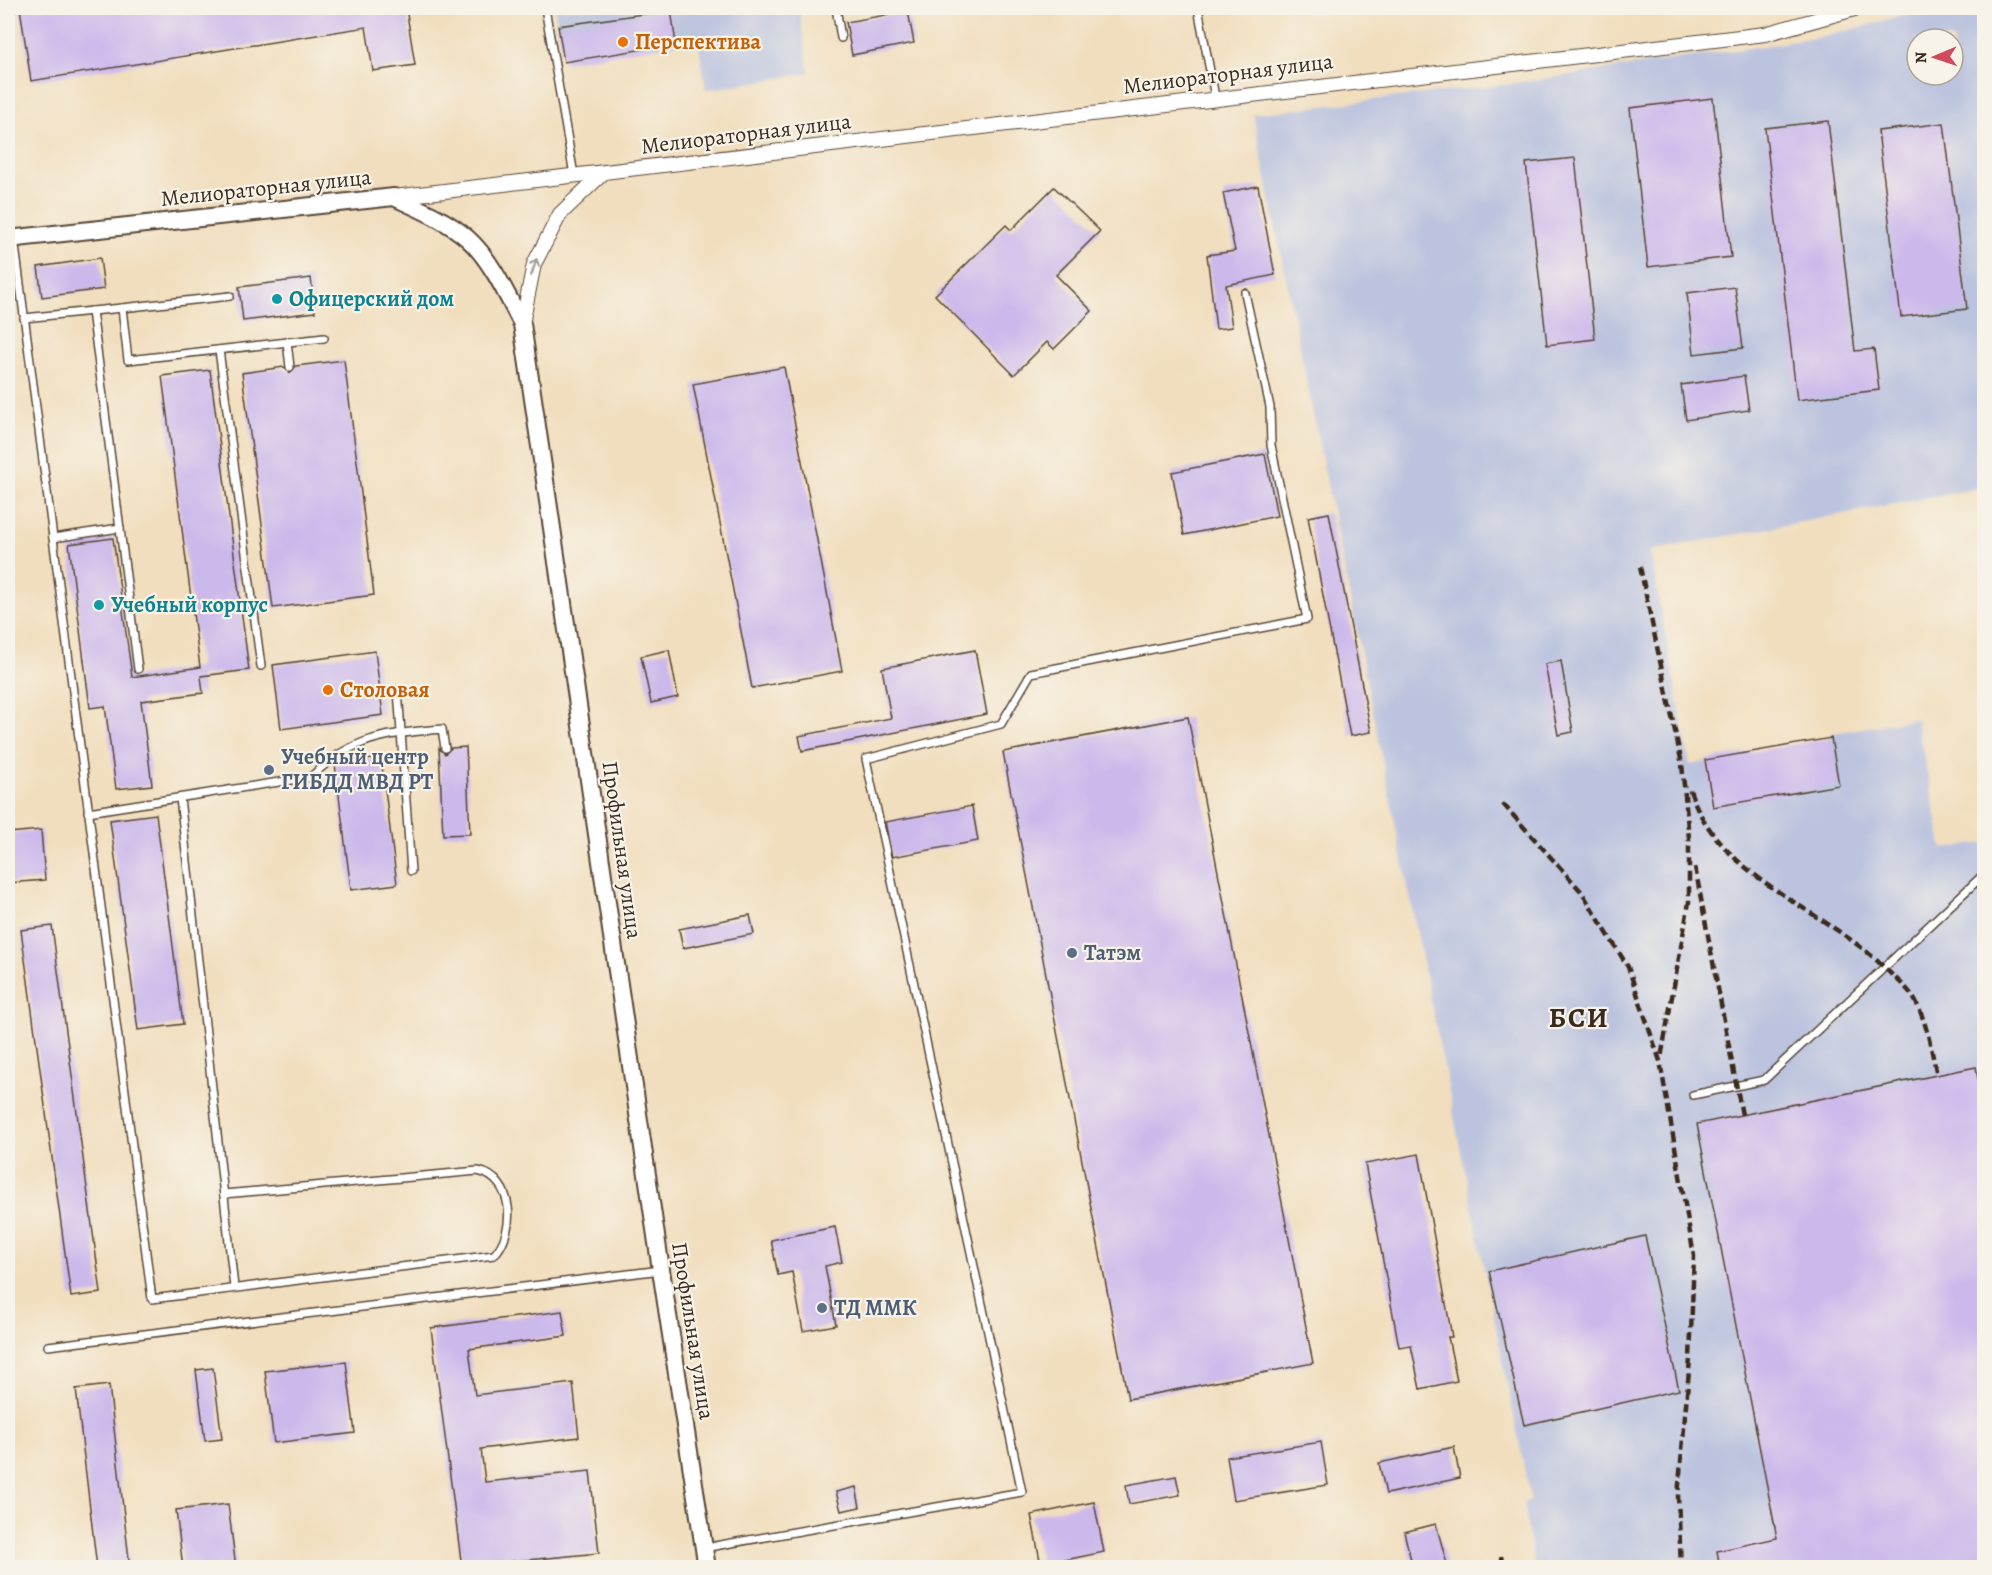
<svg xmlns="http://www.w3.org/2000/svg" width="1992" height="1575" font-family="Alegreya,serif">
  <rect width="100%" height="100%" fill="#f7f3e8"/>
  <filter id="ink" filterUnits="userSpaceOnUse"><feTurbulence type="fractalNoise" baseFrequency=".0167" numOctaves="2"/><feDisplacementMap in="SourceGraphic" scale="12" xChannelSelector="R" yChannelSelector="G"/><feConvolveMatrix kernelMatrix="1 2 1 2 8 2 1 2 1" color-interpolation-filters="sRGB"/></filter>
  <filter id="wash" filterUnits="userSpaceOnUse"><feTurbulence type="fractalNoise" baseFrequency=".008" numOctaves="4" result="noise"/><feDisplacementMap in="SourceGraphic" scale="24" xChannelSelector="R" yChannelSelector="G"/><feGaussianBlur stdDeviation="1.35" result="paint"/><feColorMatrix in="noise" values="0 0 0 0 0 0 0 0 0 0 0 0 0 0 0 0 0 1.4 0 .05"/><feComposite in="paint" operator="in"/></filter>
  <g filter="url(#wash)">
    <rect width="100%" height="100%" fill="#f1debe"/>
    <g fill="#bbc3de" fill-rule="evenodd">
      <path d="M555,8H799L809,73L706,90L698,40L564,62Z"/>
      <path d="M1930,8H1984V487L1650,551L1690,765L1830,738L1833,733L1916,719L1943,849L1984,843V1567H1535L1523,1503L1531,1501L1253,114L1510,84L1824,37ZM1917,39H1953V75H1917Z"/>
    </g>
    <g id="blocks">
      <g fill="#ccb9eb">
        <path d="M20,8H406L415,65L373,71L366,27L31,81Z"/>
        <path d="M671,10L676,44L564,62L558,26Z"/>
        <path d="M908,11L914,43L852,55L846,22Z"/>
        <path d="M1713,98L1731,257L1648,267L1630,108Z"/>
        <path d="M1828,121L1855,351L1874,349L1879,390L1797,400L1765,128Z"/>
        <path d="M1944,123L1967,309L1901,317L1878,131Z"/>
        <path d="M1575,158L1595,339L1547,345L1526,163Z"/>
        <path d="M1258,186L1275,275L1226,285L1232,327L1216,329L1207,255L1235,251L1223,193Z"/>
        <path d="M1054,187L1100,231L1056,275L1092,311L1054,349L1047,342L1014,375L935,295L1006,225L1011,230Z"/>
        <path d="M100,258L104,289L42,297L38,267Z"/>
        <path d="M311,278L315,312L243,321L239,287Z"/>
        <path d="M1735,287L1743,348L1694,354L1687,293Z"/>
        <path d="M344,360L374,595L273,608L242,373L284,367L290,373L296,366Z"/>
        <path d="M784,367L842,671L752,688L693,384Z"/>
        <path d="M210,370L249,670L201,676L203,693L141,701L152,785L116,789L105,706L90,708L69,544L113,538L132,677L200,667L162,376Z"/>
        <path d="M1744,376L1749,410L1686,420L1681,385Z"/>
        <path d="M1265,454L1277,516L1184,535L1172,472Z"/>
        <path d="M1329,513L1371,732L1350,736L1308,517Z"/>
        <path d="M669,650L678,697L651,703L641,656Z"/>
        <path d="M975,650L987,714L802,751L799,736L891,718L882,668Z"/>
        <path d="M375,651L383,715L281,729L273,665Z"/>
        <path d="M1561,661L1573,732L1558,735L1545,664Z"/>
        <path d="M1188,717L1313,1363L1128,1399L1003,752Z"/>
        <path d="M1831,738L1839,785L1713,807L1705,760Z"/>
        <path d="M466,747L470,834L443,835L439,748L445,754L451,748Z"/>
        <path d="M381,758L397,884L351,890L335,764Z"/>
        <path d="M972,806L978,841L892,857L885,822Z"/>
        <path d="M156,814L183,1024L138,1030L110,820Z"/>
        <path d="M41,830L45,880L8,883V833Z"/>
        <path d="M750,915L754,934L683,948L679,929Z"/>
        <path d="M52,926L101,1293L71,1297L21,930Z"/>
        <path d="M1976,1067L1984,1114V1568H1720L1717,1551L1777,1538L1697,1124Z"/>
        <path d="M1419,1154L1452,1337H1448L1457,1381L1420,1389L1411,1345L1399,1347L1365,1164Z"/>
        <path d="M835,1227L842,1262L825,1266L836,1325L803,1331L792,1272L778,1275L771,1240Z"/>
        <path d="M1645,1236L1679,1390L1524,1425L1489,1271Z"/>
        <path d="M562,1311L566,1336L469,1349L475,1395L573,1383L579,1437L481,1449L485,1482L590,1471L599,1553L496,1563V1568H462L431,1328Z"/>
        <path d="M346,1362L355,1433L274,1443L265,1371Z"/>
        <path d="M213,1368L222,1439L205,1441L196,1370Z"/>
        <path d="M109,1385L130,1568H97L76,1389Z"/>
        <path d="M1321,1442L1328,1485L1234,1500L1227,1457Z"/>
        <path d="M1454,1447L1460,1478L1386,1494L1379,1463Z"/>
        <path d="M1176,1476L1180,1495L1129,1504L1126,1485Z"/>
        <path d="M856,1487L860,1507L841,1511L836,1492Z"/>
        <path d="M1094,1502L1104,1552L1041,1565L1031,1515Z"/>
        <path d="M228,1504L236,1568H183L176,1510Z"/>
        <path d="M1436,1524L1448,1568H1413L1404,1532Z"/>
      </g>
    </g>
  </g>
  <g filter="url(#ink)">
    <use href="#blocks" fill-opacity="0" stroke="#564536" stroke-width="1.5"/>
    <g fill="none" stroke-linecap="round" stroke-linejoin="round">
      <g stroke="#564536" stroke-width="10">
        <g id="service">
          <path d="M545,8L574,175"/>
          <path d="M836,8L841,38"/>
          <path d="M980,8H1002"/>
          <path d="M1198,8L1215,97"/>
          <path d="M14,238L152,1299L494,1255C516,1232 515,1179 478,1171L224,1194"/>
          <path d="M122,308L230,296"/>
          <path d="M92,311L138,669"/>
          <path d="M24,318L122,308L128,360L324,338"/>
          <path d="M287,342L290,367"/>
          <path d="M219,350L261,666"/>
          <path d="M53,538L120,528"/>
          <path d="M398,690L411,871"/>
          <path d="M180,798L234,1287"/>
          <path d="M88,812L311,777C352,736 388,734 442,729L445,748"/>
          <path d="M1981,877L1984,897"/>
          <path d="M1693,1095L1764,1080L1981,877"/>
          <path d="M48,1346L661,1270"/>
          <path d="M703,1548L1022,1492L866,759L1001,724L1031,673L1307,619L1271,445L1270,407L1245,293"/>
        </g>
      </g>
      <g stroke="#564536" stroke-width="16">
        <g id="minor">
          <path d="M394,197L1765,34L1858,8"/>
          <path d="M522,324L534,264L560,214L602,174"/>
        </g>
      </g>
      <g stroke="#564536" stroke-width="20">
        <path id="tertiary" d="M8,239L394,197C419,209 445,219 467,238C491,259 507,295 522,324L661,1270L707,1568"/>
      </g>
      <use href="#service" stroke="#fff" stroke-width="7"/>
      <use href="#minor" stroke="#fff" stroke-width="14"/>
      <use href="#tertiary" stroke="#fff" stroke-width="16"/>
      <g stroke="#3b2a1e" stroke-width="4.5" stroke-dasharray="9 4.5" stroke-linecap="butt">
        <path d="M8,93L9,92"/>
        <path d="M1640,567L1682,764L1689,838V902L1661,1058"/>
        <path d="M1690,790C1719,880 1826,908 1888,971C1896,979 1907,987 1913,997C1927,1020 1931,1050 1937,1075"/>
        <path d="M1503,804L1581,891L1628,967L1660,1061L1694,1256L1690,1359L1678,1496L1681,1568"/>
        <path d="M1695,867L1742,1115"/>
        <path d="M1501,1556L1503,1568"/>
      </g>
    </g>
    <defs><path id="oneway-shaft" d="M-6 0H5M1.5-3L5.5 0L1.5 3" fill="none" stroke-width="1.6" stroke-linecap="round" stroke-linejoin="round" transform="scale(1.5)"/></defs>
    <use stroke="#a79f9a" href="#oneway-shaft" transform="translate(534 267) rotate(-72)"/>
  </g>
  <g fill="#e8710a" stroke="#f7f3e8" stroke-width="2">
    <circle cx="623" cy="42" r="6"/>
    <circle cx="328" cy="690" r="6"/>
  </g>
  <g fill="#0f9aa8" stroke="#f7f3e8" stroke-width="2">
    <circle cx="277" cy="299" r="6"/>
    <circle cx="99" cy="605" r="6"/>
  </g>
  <g fill="#5c6f8a" stroke="#f7f3e8" stroke-width="2">
    <circle cx="269" cy="770" r="6"/>
    <circle cx="1072" cy="953" r="6"/>
    <circle cx="822" cy="1308" r="6"/>
  </g>
  <g text-anchor="middle" dominant-baseline="central" stroke-width="4.5" stroke-linejoin="round" paint-order="stroke">
    <g font-size="22" font-weight="bold" fill="#c56008" stroke="#f7f3e8" text-anchor="start">
      <text x="635" y="42">Перспектива</text>
      <text x="340" y="690">Столовая</text>
    </g>
    <g font-size="22" fill="#3b2a1e" stroke="#f7f3e8">
      <text transform="translate(1228 74) rotate(-7)">Мелиораторная улица</text>
      <text transform="translate(746 134) rotate(-7)">Мелиораторная улица</text>
      <text transform="translate(266 188) rotate(-6)">Мелиораторная улица</text>
      <text transform="translate(622 850) rotate(82)">Профильная улица</text>
      <text transform="translate(693 1331) rotate(81)">Профильная улица</text>
    </g>
    <g font-size="22" font-weight="bold" fill="#0d838f" stroke="#f7f3e8" text-anchor="start">
      <text x="289" y="299">Офицерский дом</text>
      <text x="111" y="605">Учебный корпус</text>
    </g>
    <g font-size="22" font-weight="bold" fill="#4e5e75" stroke="#f7f3e8" text-anchor="start">
      <text x="281" y="757">Учебный центр<tspan x="281" dy="25">ГИБДД МВД РТ</tspan></text>
      <text x="1084" y="953">Татэм</text>
      <text x="834" y="1308">ТД ММК</text>
    </g>
    <g font-size="28" font-weight="bold" letter-spacing="1.5" fill="#3b2a1e" stroke="#f7f3e8">
      <text x="1579" y="1018">БСИ</text>
    </g>
  </g>
  <rect width="1992" height="1575" fill="none" stroke="#f7f3e8" stroke-width="30"/>
  <g transform="translate(1935 57) rotate(268)"><circle r="28" fill="#f7f3e8" stroke="#aca397" stroke-width="1.5"/>
  <path d="M0-4.5L10 22L0 15L-10 22Z" fill="#d1495b"/>
  <text y="-9" font-size="16" font-weight="bold" text-anchor="middle" fill="#3b2a1e">N</text>
  </g>
</svg>
